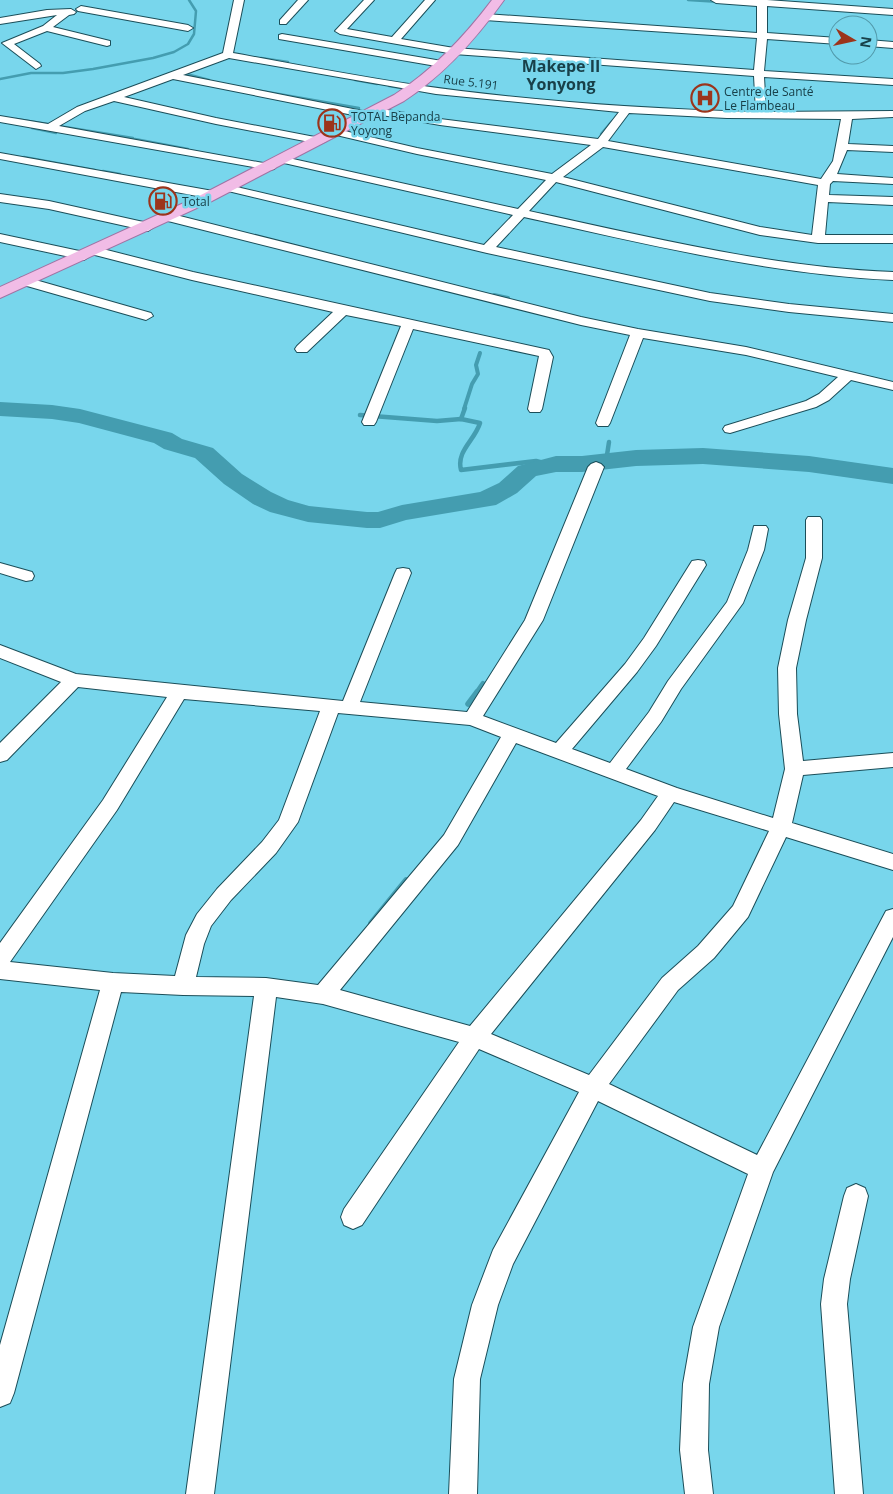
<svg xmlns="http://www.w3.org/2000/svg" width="893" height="1494" font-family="'Open Sans',sans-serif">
  <rect width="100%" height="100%" fill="#78d6ec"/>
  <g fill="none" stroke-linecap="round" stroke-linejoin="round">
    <g stroke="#449db0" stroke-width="2.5">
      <path d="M688,0L720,2"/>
      <path d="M261,58L288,62"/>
      <path d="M183,73L209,80"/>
      <path d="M0,79L31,73H63L93,69L153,58L174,52L188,44L194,34L196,11L189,0"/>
      <path d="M355,80L377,84"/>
      <path d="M389,86L401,88"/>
      <path d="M256,90L359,108"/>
      <path d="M16,119L48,124"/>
      <path d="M59,126L133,138"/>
      <path d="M32,128L56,133"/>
      <path d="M601,134L612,121"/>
      <path d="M135,139L188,149"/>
      <path d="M24,157L95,170"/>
      <path d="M103,171L120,174"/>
    </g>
    <g stroke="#449db0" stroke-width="4">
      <path d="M494,295L508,298"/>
      <path d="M464,409L472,384L478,374L476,365L480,353"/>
    </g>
    <g stroke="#449db0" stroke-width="4.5">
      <path d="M360,415L437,421L461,419L480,423C475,440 456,451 461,470L536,461L552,465"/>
      <path d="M461,419L465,408"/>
      <path d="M609,442L607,455L609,461"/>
      <path d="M476,693L483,683"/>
    </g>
    <g stroke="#449db0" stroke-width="5.5">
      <path d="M468,704L477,692"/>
      <path d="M371,923L406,880"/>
    </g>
    <path fill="#449db0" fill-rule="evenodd" d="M0,402L52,405L80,409L172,433L182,439L213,448L242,474L271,492L288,500L309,506L367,512H378L402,505L480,492L499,483L518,466L556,456H582L636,450L703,448L809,456L893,468V484L809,472L703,464L636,466L582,472H556L536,476L517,493L496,505L406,520L380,528H367L308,522L270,512L253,504L224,484L195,458L164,449L154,443L79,423L52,419L0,416Z"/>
    <g stroke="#1b4e59" stroke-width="2">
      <g id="minor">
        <path d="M234,0H244L233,53C294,64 355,76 416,85C528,101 642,109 756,112L754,76L454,54L340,34L335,31L364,0H374L347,29L392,37L425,0H435L401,39L454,48L754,70L757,38L485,20L480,17L485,14L757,33V6L716,3L711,0H767L893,9V15L767,6V33L838,38V44L767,39L764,71L893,79V85L764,77L766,112L893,111V117L852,119L848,144L893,146V152L847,150L837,174L893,178V184L833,181L830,184L829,195L893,197V205L828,202L825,235H893V243H818L760,235L556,182L529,211C649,237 770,267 893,272V280C768,274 646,244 524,217L496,247L710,293L789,304L893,314V322L789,312L710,301L487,253L228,191L222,188L228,185L484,245L513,215L284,163L278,160L284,157L518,209L546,180L417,154L332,134L331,132L336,129L417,148L552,174L591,145L440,125L376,114L371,111L376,108L440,119L598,139L619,112L436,94L229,58L183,75L368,112L373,115L368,118L173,79L124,97L216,118L320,138L326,141L320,144L216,124L114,101L85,111L59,126L274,165L276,167L274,169L270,170L0,122V116L48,124L77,107L223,53ZM629,113L727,118L841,119L833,161L821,179L608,141ZM603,147L818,185L812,235L760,227L563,177Z"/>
        <path d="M298,0H308L286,24H280V20Z"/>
        <path d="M81,6L188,25L193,28L188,31L78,11L76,9Z"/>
        <path d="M71,9L76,12L74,14L69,15L53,27L110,41V45L107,46L47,31L14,44L40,64L41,66L36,69L2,43L43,26L57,15L0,24V18L47,10Z"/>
        <path d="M282,34L442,61L447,64L442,67L279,39V35Z"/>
        <path d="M868,40L893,42V48L868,46Z"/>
        <path d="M0,153L213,191L219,195L213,199L0,159Z"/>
        <path d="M0,194L49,201L148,223L154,227L148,231L49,209L0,202Z"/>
        <path d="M168,213L581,317L638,329L746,347L893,382V390L851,380L829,400L816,407L730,433L725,432L723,429L725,426L806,401L819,394L838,377L746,355L643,338L610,423L608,426H598L596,423L630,335L581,325L164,220L162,217Z"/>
        <path d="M0,234L84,252L90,256L84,260L0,242Z"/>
        <path d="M95,247L193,272L549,350L553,357L542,409L540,412H530L528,409L539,356L413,329L376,422L374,425H364L362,422L401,326L346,315L307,352H297L295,349L297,346L333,312L192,280L91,254L89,251Z"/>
        <path d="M25,277L151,313L153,316L146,320L20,284L19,281L20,278Z"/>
        <path d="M596,462L601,464L604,467L543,620L483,716L556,743L625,664L644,638L692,561L698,560L704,561L706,565L656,646L637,672L572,749L610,763L649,712L668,681L727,602L748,550L754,526H766L768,529L764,550L743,603L681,689L661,722L626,769L677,788L773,818L785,769L779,714L778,668L788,620L806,558V520L808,517H820L822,520V558L806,620L796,668L797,714L803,761L893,753V767L803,775L792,823L893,854V870L786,837L748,917L714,958L678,990L609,1084L757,1155L886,911L893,909V937L773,1172L719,1327L709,1384L708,1450L713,1494H685L680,1450L683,1384L693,1327L748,1174L598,1101L513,1264L498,1305L480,1379L477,1494H449L454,1379L472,1305L493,1250L579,1092L479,1049L362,1225L353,1229L344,1225L341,1217L344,1209L459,1042L323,1004L276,997L214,1494H186L254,996L183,995L121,992L14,1393L10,1403L0,1407V1345L100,990L0,979V943L103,800L167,697L78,687L7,760L0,762V743L61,682L0,658V645L76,674L343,701L395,573L397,569L403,568L409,569L411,573L360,702L467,712L525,620L588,467L591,464ZM184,699L320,711L279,820L262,842L217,889L197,914L186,935L175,976L113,973L10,962L117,810ZM338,713L470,725L501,737L444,835L318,985L266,978L196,977L204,944L211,926L231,900L276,853L298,822ZM516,743L658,796L641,820L470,1026L340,990L458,845ZM674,802L769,831L733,906L698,946L662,978L589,1075L491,1034L655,830Z"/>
        <path d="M0,563L32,572L34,576L32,580L26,581L0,573Z"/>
        <path d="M856,1184L865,1188L868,1196L850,1279L847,1304L863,1494H835L821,1304L824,1279L844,1196L847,1188Z"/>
      </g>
    </g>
    <g stroke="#9f74a4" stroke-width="2">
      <path id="major" d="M492,0H504C476,39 444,75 404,101L210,202L0,298V287L199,196L394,95C433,70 464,37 492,0Z"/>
    </g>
    <use href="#minor" fill="#fff" fill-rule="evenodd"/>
    <use href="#major" fill="#f1bce6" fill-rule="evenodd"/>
  </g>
  <defs>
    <g id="hospital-ring" transform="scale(1.4375)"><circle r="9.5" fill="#78d6ec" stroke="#9c341b" stroke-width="1.5"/><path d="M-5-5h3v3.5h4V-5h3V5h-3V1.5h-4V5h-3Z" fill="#9c341b"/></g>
    <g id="fuel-ring" transform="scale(1.4375)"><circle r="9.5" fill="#78d6ec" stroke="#9c341b" stroke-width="1.5"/><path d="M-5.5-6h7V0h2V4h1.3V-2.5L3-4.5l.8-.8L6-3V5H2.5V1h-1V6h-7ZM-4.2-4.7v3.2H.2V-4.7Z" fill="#9c341b"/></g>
  </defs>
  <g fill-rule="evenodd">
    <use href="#hospital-ring" x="705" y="98"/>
    <use href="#fuel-ring" x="332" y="123"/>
    <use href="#fuel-ring" x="163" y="201"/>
  </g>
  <g text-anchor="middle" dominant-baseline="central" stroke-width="5" stroke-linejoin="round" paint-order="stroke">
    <g font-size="12" fill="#184049" stroke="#78d6ec">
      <text transform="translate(471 82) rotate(7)">Rue 5.191</text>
    </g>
    <g font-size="12" fill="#184049" stroke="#78d6ec" text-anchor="start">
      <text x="724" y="91">Centre de Santé<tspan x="724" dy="14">Le Flambeau</tspan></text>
      <text x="351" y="116">TOTAL Bepanda<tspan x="351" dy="14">Yoyong</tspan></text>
      <text x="182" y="201">Total</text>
    </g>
    <g font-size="16" font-weight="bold" fill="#184049" stroke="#78d6ec">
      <text x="561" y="66">Makepe II<tspan x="561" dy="18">Yonyong</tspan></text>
    </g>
  </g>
  <g transform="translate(853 40) rotate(99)"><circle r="24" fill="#78d6ec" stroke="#529aab"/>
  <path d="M0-4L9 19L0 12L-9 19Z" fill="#9c341b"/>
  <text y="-8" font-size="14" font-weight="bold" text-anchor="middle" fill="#184049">N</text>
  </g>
</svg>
